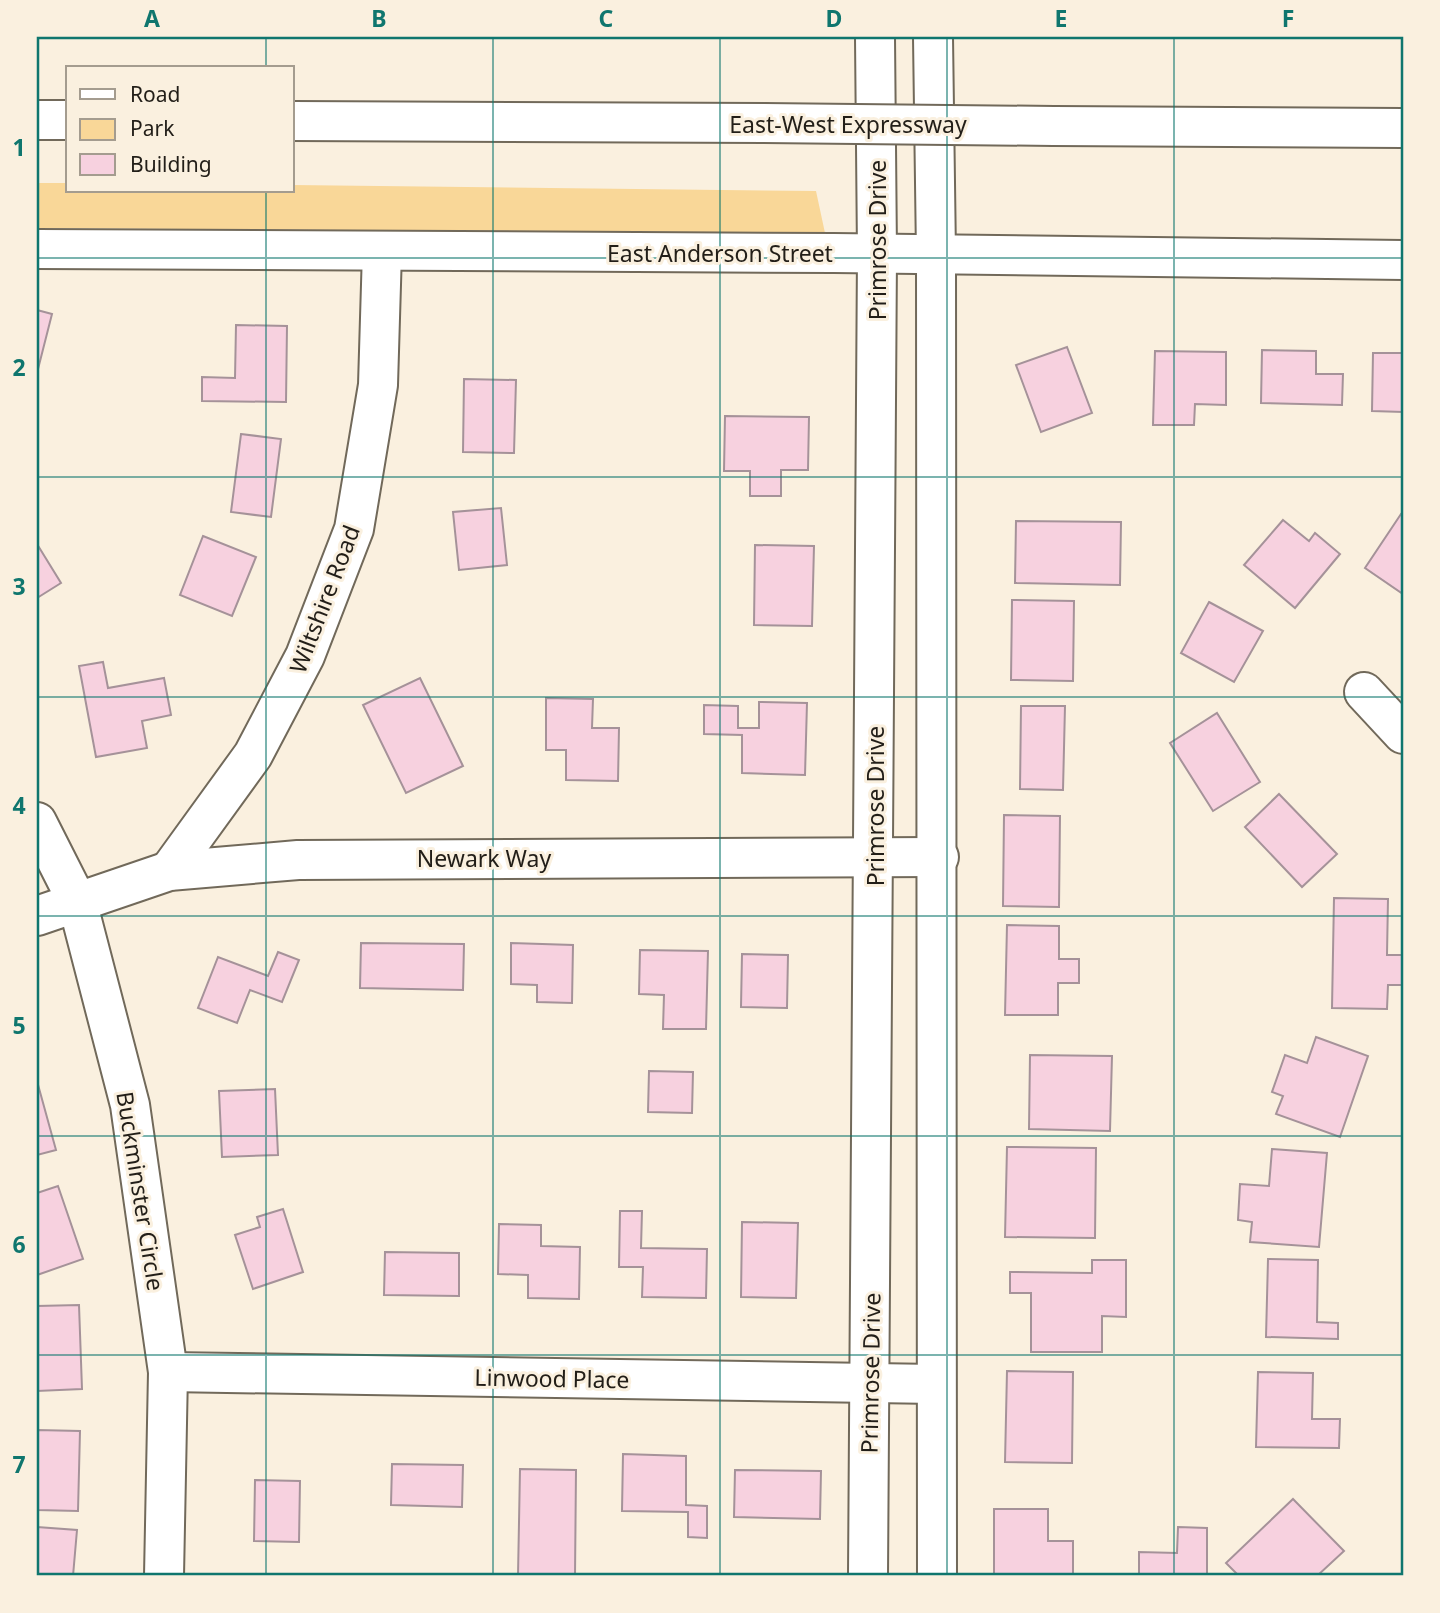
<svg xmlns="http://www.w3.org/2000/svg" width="1440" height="1613" font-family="'Noto Sans',sans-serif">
  <rect width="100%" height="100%" fill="#faf0df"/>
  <path fill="#f9d798" d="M37,183H68V191H292V185L816,191L825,233L37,228Z"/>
  <g fill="#f7d1df" stroke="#a59299" stroke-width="2">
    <path d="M37,310L52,314L37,373Z"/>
    <path d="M236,325L287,326L286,402L202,401V377L235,378Z"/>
    <path d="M1067,347L1092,413L1041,432L1016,365Z"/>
    <path d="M1262,350L1316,351V374H1343L1342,405L1261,403Z"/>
    <path d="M1155,351L1226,352V405L1195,404L1194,425H1153Z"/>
    <path d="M1373,353H1403V412L1372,411Z"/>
    <path d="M464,379L516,380L514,453L463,452Z"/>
    <path d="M725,416L809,417L808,470H781V496H750V471H724Z"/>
    <path d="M241,434L281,439L271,517L231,512Z"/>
    <path d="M501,508L507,565L459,570L453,512Z"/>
    <path d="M1401,514L1403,515V594L1365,568Z"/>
    <path d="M1283,520L1309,541L1315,533L1340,554L1295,608L1244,565Z"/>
    <path d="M1016,521L1121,522L1120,585L1015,583Z"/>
    <path d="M203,536L256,557L232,616L180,595Z"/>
    <path d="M37,544L61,583L37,598Z"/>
    <path d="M755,545L814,546L812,626L754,625Z"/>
    <path d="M1012,600L1074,601L1073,681L1011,680Z"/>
    <path d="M1209,602L1263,631L1234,682L1181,653Z"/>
    <path d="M103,662L108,688L164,678L171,715L142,721L147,748L96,757L79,666Z"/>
    <path d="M420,678L463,766L406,793L363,705Z"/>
    <path d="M546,698L593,699L592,728H619L618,781L566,780V750H546Z"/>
    <path d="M759,702L807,703L805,775L742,773V735L704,734V705L738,706V728H759Z"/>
    <path d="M1021,706H1065L1063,790L1020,789Z"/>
    <path d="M1217,713L1260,782L1213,811L1170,743Z"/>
    <path d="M1279,794L1337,854L1302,887L1245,827Z"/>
    <path d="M1004,815L1060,816L1059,907L1003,906Z"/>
    <path d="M1334,898L1388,899L1387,955H1403V985H1388L1387,1009L1332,1008Z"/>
    <path d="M1007,925L1059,926V959H1079V983H1058V1015H1005Z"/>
    <path d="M361,943L464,944L463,990L360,988Z"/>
    <path d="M511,943L573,945L572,1003L537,1002V985L511,984Z"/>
    <path d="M640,950L708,951L706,1029H663L664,995L639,994Z"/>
    <path d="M278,952L299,960L282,1002L250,990L237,1023L198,1008L218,957L268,976Z"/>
    <path d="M742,954L788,955L787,1008L741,1007Z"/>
    <path d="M1316,1037L1368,1056L1340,1137L1276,1114L1283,1096L1272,1092L1285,1055L1307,1063Z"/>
    <path d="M1030,1055L1112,1056L1110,1131L1029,1129Z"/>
    <path d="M649,1071L693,1072L692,1113L648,1112Z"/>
    <path d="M37,1081L56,1150L37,1155Z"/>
    <path d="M275,1089L278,1155L222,1157L219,1091Z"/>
    <path d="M1007,1147L1096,1148L1095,1238L1005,1237Z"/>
    <path d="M1272,1149L1327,1153L1319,1247L1250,1242L1252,1222L1238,1220L1240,1184L1269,1186Z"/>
    <path d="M58,1186L83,1259L37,1275V1193Z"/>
    <path d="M283,1209L303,1272L253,1289L235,1235L260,1227L257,1217Z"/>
    <path d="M620,1211H642L641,1248L707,1249L706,1298L642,1297L643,1267H619Z"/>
    <path d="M742,1222L798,1223L796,1298L741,1297Z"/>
    <path d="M499,1224L541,1225V1246L580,1247L579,1299L528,1298V1275L498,1274Z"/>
    <path d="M385,1252L459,1253V1296L384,1295Z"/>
    <path d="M1268,1259L1318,1260L1317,1322L1338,1323V1339L1266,1337Z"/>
    <path d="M1092,1260H1126V1317L1102,1316V1352H1031V1293H1010V1272L1092,1273Z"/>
    <path d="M79,1305L82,1389L37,1391V1306Z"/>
    <path d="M1007,1371L1073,1372L1072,1463L1005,1462Z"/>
    <path d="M1258,1372L1313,1373L1312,1419H1340L1339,1448L1256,1447Z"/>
    <path d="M37,1430L80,1431L78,1511L37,1510Z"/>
    <path d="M623,1454L686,1456V1505L707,1506V1538L688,1537V1512L622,1511Z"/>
    <path d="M392,1464L463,1465L462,1507L391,1505Z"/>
    <path d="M520,1469L576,1470L575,1576H518Z"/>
    <path d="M735,1470L821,1471L820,1519L734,1517Z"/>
    <path d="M255,1480L300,1481L299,1542L254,1541Z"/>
    <path d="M1293,1499L1344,1551L1317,1576H1239L1226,1563Z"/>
    <path d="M994,1509H1048V1541H1073V1576H994Z"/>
    <path d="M37,1527L77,1530L73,1576H37Z"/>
    <path d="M1178,1527L1207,1528V1576H1139V1552L1177,1553Z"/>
  </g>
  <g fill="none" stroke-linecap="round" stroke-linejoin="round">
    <g stroke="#71695a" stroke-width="42">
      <g id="minor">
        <path d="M936,255L937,1576"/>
        <path d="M1364,692L1403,734"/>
        <path d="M37,822L77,901L130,1105L168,1372L164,1576"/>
        <path d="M169,871L253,755L305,656L354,529L378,385L382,251"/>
        <path d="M37,916L169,871L298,860L939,857"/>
        <path d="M168,1372L936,1384"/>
        <path d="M868,1576L877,254"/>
      </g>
    </g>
    <g stroke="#71695a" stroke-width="42">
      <g id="tertiary">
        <path d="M875,37L877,254"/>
        <path d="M933,37L936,255"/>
      </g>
    </g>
    <g stroke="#71695a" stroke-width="42">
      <path id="secondary" d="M37,249L834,253L1403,260"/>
    </g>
    <g stroke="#71695a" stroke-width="42">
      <g id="motorway">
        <path d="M37,120H68"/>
        <path d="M292,121L764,123"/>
        <path d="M1054,126L1403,128"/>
      </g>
    </g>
    <use href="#minor" stroke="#fff" stroke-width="38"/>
    <use href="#tertiary" stroke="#fff" stroke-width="38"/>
    <use href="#secondary" stroke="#fff" stroke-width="38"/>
    <use href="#motorway" stroke="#fff" stroke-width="38"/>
    <g stroke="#71695a" stroke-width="42" stroke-linecap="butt">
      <path id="motorway-bridge" d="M764,123L1054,126"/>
    </g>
    <use href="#motorway-bridge" stroke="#fff" stroke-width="38"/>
  </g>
  <path fill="none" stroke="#0f766e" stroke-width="2" stroke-opacity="0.55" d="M266,37V68M493,37V1576M720,37V1576M947,37V1576M1174,37V1576M266,191V1576M37,258H1403M37,477H1403M37,697H1403M37,916H1403M37,1136H1403M37,1355H1403"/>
  <g text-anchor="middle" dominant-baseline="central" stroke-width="6" stroke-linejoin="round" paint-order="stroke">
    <g font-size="23" fill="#221e18" stroke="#faf0df">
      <text x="848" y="124">East-West Expressway</text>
      <text transform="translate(877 240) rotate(-90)">Primrose Drive</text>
      <text x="720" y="253">East Anderson Street</text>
      <text transform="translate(324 599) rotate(-69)">Wiltshire Road</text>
      <text transform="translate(875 806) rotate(-90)">Primrose Drive</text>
      <text x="484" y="858">Newark Way</text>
      <text transform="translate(141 1191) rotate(81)">Buckminster Circle</text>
      <text transform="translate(870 1373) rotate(-89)">Primrose Drive</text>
      <text transform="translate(552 1378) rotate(1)">Linwood Place</text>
    </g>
  </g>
  <rect width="1440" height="1613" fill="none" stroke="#faf0df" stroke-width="77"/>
  <rect x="66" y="66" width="228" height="126" fill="#faf0df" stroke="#a49c8f" stroke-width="2"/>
  <rect x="80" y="89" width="35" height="10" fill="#ffffff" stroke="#a49c8f" stroke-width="2"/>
  <text x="130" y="102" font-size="21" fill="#221e18">Road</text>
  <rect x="80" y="119" width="35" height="21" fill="#f9d798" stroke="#a49c8f" stroke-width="2"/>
  <text x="130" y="136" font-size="21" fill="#221e18">Park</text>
  <rect x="80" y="154" width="35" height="21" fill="#f7d1df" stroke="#a49c8f" stroke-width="2"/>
  <text x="130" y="172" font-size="21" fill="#221e18">Building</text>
  <rect x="38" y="38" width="1364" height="1536" fill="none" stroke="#0f766e" stroke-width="2.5"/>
  <g font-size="23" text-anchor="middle" font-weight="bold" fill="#0f766e">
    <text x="152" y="27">A</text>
    <text x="379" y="27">B</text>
    <text x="606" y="27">C</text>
    <text x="834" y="27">D</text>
    <text x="1061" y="27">E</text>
    <text x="1288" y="27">F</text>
    <text x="19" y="156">1</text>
    <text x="19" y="376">2</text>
    <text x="19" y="595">3</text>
    <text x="19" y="814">4</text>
    <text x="19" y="1034">5</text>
    <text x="19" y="1253">6</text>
    <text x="19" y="1473">7</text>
  </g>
</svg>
